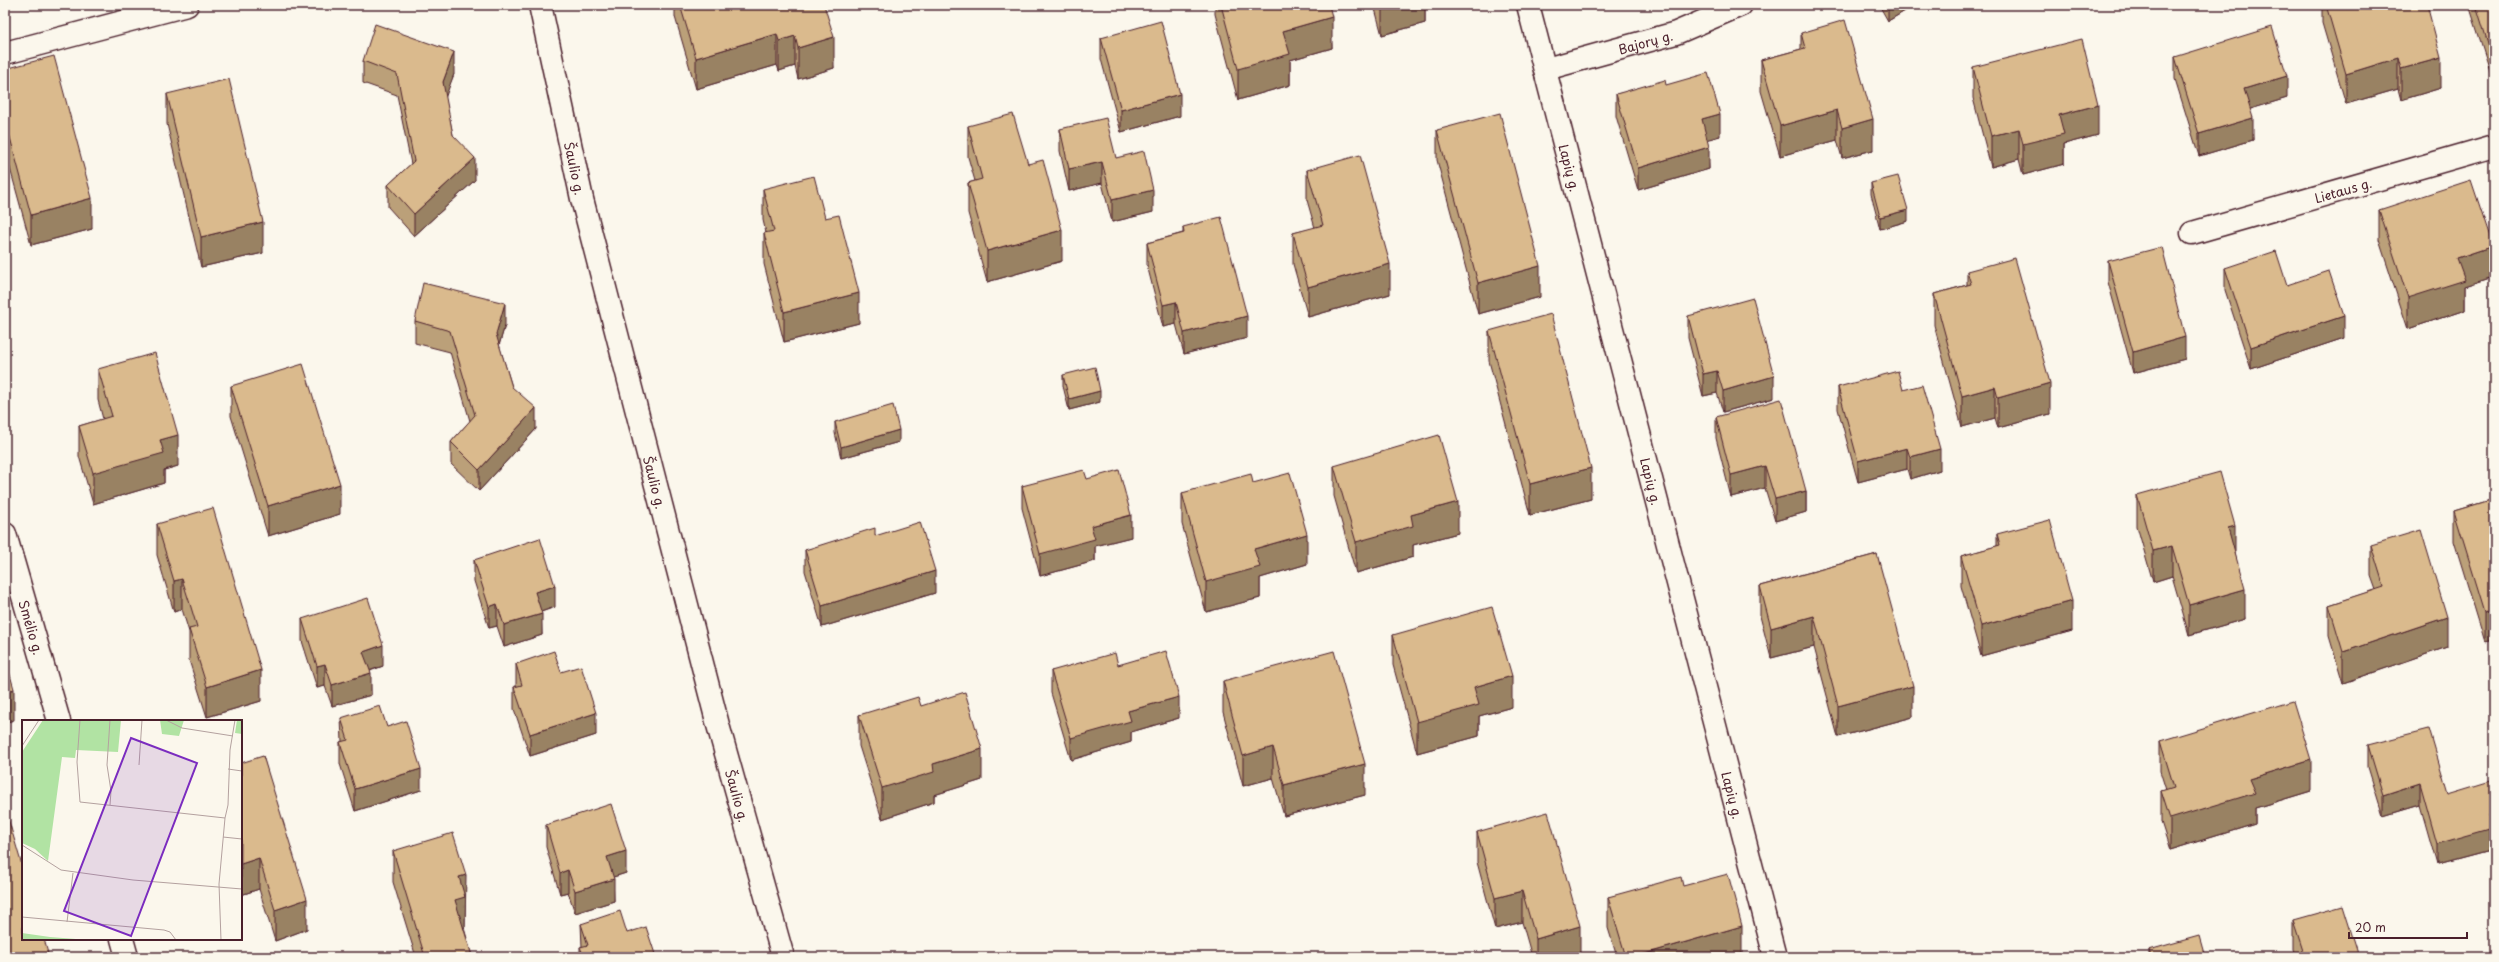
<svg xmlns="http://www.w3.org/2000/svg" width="2499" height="962" font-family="'Playpen Sans',sans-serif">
  <rect width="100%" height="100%" fill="#fbf7ec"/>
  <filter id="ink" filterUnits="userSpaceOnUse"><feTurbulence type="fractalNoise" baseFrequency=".025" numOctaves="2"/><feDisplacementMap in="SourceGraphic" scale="8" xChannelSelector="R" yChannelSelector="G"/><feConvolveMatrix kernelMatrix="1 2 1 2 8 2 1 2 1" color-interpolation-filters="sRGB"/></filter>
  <g filter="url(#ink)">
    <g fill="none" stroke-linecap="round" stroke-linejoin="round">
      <g stroke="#4a1f2b" stroke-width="25">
        <g id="minor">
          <path id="s1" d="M540,5L582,199L718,725L783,957"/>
          <path id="s2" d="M1528,5L1775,957"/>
          <path d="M5,53L187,5"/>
          <path id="s3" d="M1546,69L1676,33L1741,5"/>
          <path id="s4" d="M2192,233L2494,146"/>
          <path id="s5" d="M5,534L59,721"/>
          <path d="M122,939L127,957"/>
        </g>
      </g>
      <use href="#minor" stroke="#fbf7ec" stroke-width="22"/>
    </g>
    <g fill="#bba079" stroke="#4a1f2b">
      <path d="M675,5H824L834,68L798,79L795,66L779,71L777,65L696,89L675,17Z"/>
      <path d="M1215,5H1329L1332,48L1290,60V85L1238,100L1215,14Z"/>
      <path d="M1374,5H1425V23L1382,35Z"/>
      <path d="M1879,5H1915L1888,21Z"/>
      <path d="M2322,5H2427L2441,88L2401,100L2398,89L2346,104L2322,23Z"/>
      <path d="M2470,5H2494V77H2492L2470,8Z"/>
      <path d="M1801,33L1873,150L1842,158L1837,140L1780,156L1761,91V60L1801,49Z"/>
      <path d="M1101,38L1180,116L1121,132L1101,59Z"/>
      <path d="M2175,57L2287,98L2250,109L2253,140L2199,156L2175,79Z"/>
      <path d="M363,61L454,74L445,96L453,135L475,180L414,236L388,207V185L411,164L397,95L363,83Z"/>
      <path d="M1973,67L2098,135L2064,144V164L2023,175L2019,159L1991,167L1973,98Z"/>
      <path d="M5,69L92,229L31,245L5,150Z"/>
      <path d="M1666,85L1720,136L1707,139L1709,169L1638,190L1616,116V94Z"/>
      <path d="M167,94L263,253L201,267L167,124Z"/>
      <path d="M968,126L1028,164L1062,261L987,282L968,213V183L975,181L968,157Z"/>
      <path d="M1060,129L1116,158L1153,212L1112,222L1102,183L1069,191L1060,151Z"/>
      <path d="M1437,130L1540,297L1478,314L1437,160Z"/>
      <path d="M1307,170L1390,294L1308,317L1293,264V233L1315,228L1307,200Z"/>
      <path d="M1871,183L1908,221L1880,229L1871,194Z"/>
      <path d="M763,189L825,218L859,323L784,342L764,264V233H766L763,220Z"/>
      <path d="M2379,210L2493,277L2465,286V310L2408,329L2379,240Z"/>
      <path d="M1183,227L1247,338L1184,354L1176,324L1163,327L1147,265V243L1183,233Z"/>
      <path d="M2108,261L2185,359L2133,373L2108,282Z"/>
      <path d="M2225,268L2287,285L2344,338L2251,369L2225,290Z"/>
      <path d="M1967,271L2050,414L1998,428L1995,418L1962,427L1934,325V294L1967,285Z"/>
      <path d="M1688,316L1774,398L1723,412L1717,393L1703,396L1688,338Z"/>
      <path d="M415,321L505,325L499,345L512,387L536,429L479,491L451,464V442L470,421L450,352L415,343Z"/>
      <path d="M1489,331L1591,499L1530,515L1489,361Z"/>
      <path d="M98,369L178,466L164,470V483L93,504L79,456V426L103,419L98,400Z"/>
      <path d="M1063,375L1100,402L1069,410L1063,386Z"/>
      <path d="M231,386L340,514L268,536L231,416Z"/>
      <path d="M1838,387L1903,390L1940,470L1910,479L1907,469L1858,482L1838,409Z"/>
      <path d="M1716,417L1806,491V512L1775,521L1765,488L1731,497L1716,438Z"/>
      <path d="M835,422L899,442L841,458L835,433Z"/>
      <path d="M1334,466L1458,533L1413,545V557L1356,573L1334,496Z"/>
      <path d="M1087,479L1131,537L1095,546V561L1040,576L1022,508V486Z"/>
      <path d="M1253,483L1307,564L1260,578V598L1206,612L1182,524V493Z"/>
      <path d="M2137,495L2235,552L2245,619L2189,635L2172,576L2153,582L2137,526Z"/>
      <path d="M2494,499V640L2485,642L2454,541V511Z"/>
      <path d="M157,524L261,701L207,717L189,660V632L182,609L174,612L157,555Z"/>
      <path d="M1997,534L2072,631L1981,656L1961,586V556L1997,546Z"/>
      <path d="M875,536L935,593L822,627L805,571V550Z"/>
      <path d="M2371,545L2447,647L2343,683L2329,636V605L2376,590L2371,576Z"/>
      <path d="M1877,554L1913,717L1838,737L1814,647L1771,658L1760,616V586Z"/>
      <path d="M474,560L555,607L541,612L542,635L504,647L497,626L489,628L474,581Z"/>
      <path d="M302,619L383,666L370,671L371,695L332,706L325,686L317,688L302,641Z"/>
      <path d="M1393,635L1512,707L1479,716V736L1417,753L1393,665Z"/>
      <path d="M516,664L561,672L596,735L530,756L514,709V687H516Z"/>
      <path d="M1118,665L1179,718L1131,732V742L1071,760L1051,693V671Z"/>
      <path d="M1223,681L1365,795L1284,816L1273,778L1243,786L1223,712Z"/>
      <path d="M921,706L982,780L934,795V802L882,819L859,746V715Z"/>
      <path d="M341,718L387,727L421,790L355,811L340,764V742H342Z"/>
      <path d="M2160,741L2311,791L2255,808V824L2170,850L2161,822V791L2166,790L2160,771Z"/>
      <path d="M2368,745L2448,794L2493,835V850L2437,865L2420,805L2383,816L2368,767Z"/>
      <path d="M263,756L307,929L275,941L259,889L241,895Z"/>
      <path d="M546,825L626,873L613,877L614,901L575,913L568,892L560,894L546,847Z"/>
      <path d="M1477,832L1580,957H1532L1522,922L1495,929L1477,862Z"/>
      <path d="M393,851L466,906H465V927L464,928L472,956L481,957H416L393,882Z"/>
      <path d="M1683,886L1742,957H1617L1608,928V897Z"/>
      <path d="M2293,920L2359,957H2295L2293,950Z"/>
      <path d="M581,924L627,933L656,957H580V947H582Z"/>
      <path d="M2149,950L2205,957H2149Z"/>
    </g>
    <g fill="#998263" stroke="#4a1f2b">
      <path d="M1382,5H1425V23L1382,35Z"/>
      <path d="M1888,5H1915L1888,21Z"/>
      <path d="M1332,17V48L1290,60V85L1238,100V69L1283,31Z"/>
      <path d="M777,34V65L696,89V58Z"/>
      <path d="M795,36V66L779,71V41Z"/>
      <path d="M834,37V68L798,79V48Z"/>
      <path d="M454,52V74L443,104V82Z"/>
      <path d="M2494,55V77H2492V56Z"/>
      <path d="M2398,58V89L2346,104V74Z"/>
      <path d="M2441,58V88L2401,100V69Z"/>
      <path d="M2287,76V98L2244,111V89Z"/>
      <path d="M1180,94V116L1121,132V110Z"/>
      <path d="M2098,105V135L2064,144V164L2023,175V144L2059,115Z"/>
      <path d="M1837,110V140L1780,156V126Z"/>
      <path d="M1720,114V136L1702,141V119Z"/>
      <path d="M2253,118V140L2199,156V134Z"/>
      <path d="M1873,119V150L1842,158V128Z"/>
      <path d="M2019,129V159L1991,167V136Z"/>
      <path d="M1709,147V169L1638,190V168Z"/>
      <path d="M475,158V180L414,236V214Z"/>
      <path d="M1102,162V183L1069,191V169Z"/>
      <path d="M1153,190V212L1112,222V200Z"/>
      <path d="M92,198V229L31,245V215Z"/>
      <path d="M1908,210V221L1880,229V217Z"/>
      <path d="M263,222V253L201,267V237Z"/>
      <path d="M1062,230V261L987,282V251Z"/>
      <path d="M2493,246V277L2465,286V310L2408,329V298L2457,258Z"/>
      <path d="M1390,264V294L1308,317V287Z"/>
      <path d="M1540,266V297L1478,314V283Z"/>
      <path d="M859,293V323L784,342V312Z"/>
      <path d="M1176,302V324L1163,327V305Z"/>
      <path d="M505,303V325L496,356V334Z"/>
      <path d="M1247,316V338L1184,354V333Z"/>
      <path d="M2344,316V338L2251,369V347Z"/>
      <path d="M2185,337V359L2133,373V352Z"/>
      <path d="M1717,371V393L1703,396V374Z"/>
      <path d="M1774,376V398L1723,412V391Z"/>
      <path d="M2050,383V414L1998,428V398Z"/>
      <path d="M1995,387V418L1962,427V396Z"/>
      <path d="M1100,391V402L1069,410V399Z"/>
      <path d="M536,408V429L479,491V470Z"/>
      <path d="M899,430V442L841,458V447Z"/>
      <path d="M178,435V466L164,470V483L93,504V473L160,440Z"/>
      <path d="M1907,448V469L1858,482V461Z"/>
      <path d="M1940,449V470L1910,479V457Z"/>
      <path d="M1765,466V488L1731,497V475Z"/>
      <path d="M1591,468V499L1530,515V484Z"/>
      <path d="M340,484V514L268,536V506Z"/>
      <path d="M1806,491V512L1775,521V499Z"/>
      <path d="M1458,502V533L1413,545V557L1356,573V542L1411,515Z"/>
      <path d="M1131,515V537L1095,546V561L1040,576V554L1091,526Z"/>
      <path d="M2235,526V557L2228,528Z"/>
      <path d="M1307,534V564L1260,578V598L1206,612V582L1254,549Z"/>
      <path d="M2172,546V576L2153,582V551Z"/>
      <path d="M935,571V593L822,627V606Z"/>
      <path d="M182,579V609L174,612V581Z"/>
      <path d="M555,586V607L535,614V592Z"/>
      <path d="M2245,589V619L2189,635V605Z"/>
      <path d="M2072,601V631L1981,656V626Z"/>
      <path d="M497,604V626L489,628V607Z"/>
      <path d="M2494,609V640L2485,642V612Z"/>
      <path d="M542,614V635L504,647V625Z"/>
      <path d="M1814,616V647L1771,658V628Z"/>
      <path d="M2447,617V647L2343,683V652Z"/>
      <path d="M383,645V666L363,673V652Z"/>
      <path d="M325,664V686L317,688V666Z"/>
      <path d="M261,670V701L207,717V687Z"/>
      <path d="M371,673V695L332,706V685Z"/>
      <path d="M1512,676V707L1479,716V736L1417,753V722L1474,687Z"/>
      <path d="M1913,686V717L1838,737V706Z"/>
      <path d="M14,689V720L5,723V692Z"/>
      <path d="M1179,697V718L1131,732V742L1071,760V738L1128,711Z"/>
      <path d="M596,713V735L530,756V734Z"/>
      <path d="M1273,747V778L1243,786V756Z"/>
      <path d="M982,749V780L934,795V802L882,819V788L933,764Z"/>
      <path d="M2311,760V791L2255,808V824L2170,850V819L2249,779Z"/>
      <path d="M1365,764V795L1284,816V785Z"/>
      <path d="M421,769V790L355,811V789Z"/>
      <path d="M2420,783V805L2383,816V795Z"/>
      <path d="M2494,813V835H2493V850L2437,865V844L2489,815Z"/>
      <path d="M626,851V873L607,879V857Z"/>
      <path d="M259,858V889L241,895V864Z"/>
      <path d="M568,870V892L560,894V873Z"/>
      <path d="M466,875L465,927L455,930V900L459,877Z"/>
      <path d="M614,879V901L575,913V891Z"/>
      <path d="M1522,891V922L1495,929V898Z"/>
      <path d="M307,899V929L275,941V910Z"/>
      <path d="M1580,926V957H1536V939Z"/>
      <path d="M1742,926V957H1634Z"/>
    </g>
    <g fill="#daba8d" stroke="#4a1f2b">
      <path d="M680,5H824L834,37L798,48L795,36L779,41L777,34L696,58Z"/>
      <path d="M1221,5H1329L1332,17L1283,31L1290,54L1238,69Z"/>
      <path d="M2326,5H2427L2441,58L2401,69L2398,58L2346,74Z"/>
      <path d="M2476,5H2494V55L2492,56Z"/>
      <path d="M1845,20L1873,119L1842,128L1837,110L1780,126L1761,60L1805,48L1801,33Z"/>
      <path d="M1161,21L1180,94L1121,110L1101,38Z"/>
      <path d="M375,24L454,52L443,82L453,135L475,158L414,214L388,185L414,161L397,74L363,61Z"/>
      <path d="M2272,27L2287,76L2244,89L2253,118L2199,134L2175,57Z"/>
      <path d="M2082,39L2098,105L2059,115L2064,134L2023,144L2019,129L1991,136L1973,67Z"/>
      <path d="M54,56L92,198L31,215L5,119V69Z"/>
      <path d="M1708,73L1720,114L1702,119L1709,147L1638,168L1616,94L1665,80L1666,85Z"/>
      <path d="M229,79L263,222L201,237L167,94Z"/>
      <path d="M1500,113L1540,266L1478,283L1437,130Z"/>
      <path d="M1013,114L1028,164L1043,160L1062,230L987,251L968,183L982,179L968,126Z"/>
      <path d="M1106,118L1116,158L1144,151L1153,190L1112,200L1102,162L1069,169L1060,129Z"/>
      <path d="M1360,155L1390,264L1308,287L1293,233L1323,225L1307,170Z"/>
      <path d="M814,176L825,218L839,215L859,293L784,312L764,233L774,231L763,189Z"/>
      <path d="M1898,176L1908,210L1880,217L1871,183Z"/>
      <path d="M2471,180L2493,246L2457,258L2465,280L2408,298L2379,210Z"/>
      <path d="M1221,217L1247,316L1184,333L1176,302L1163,305L1147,243L1184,233L1183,227Z"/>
      <path d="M2162,247L2185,337L2133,352L2108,261Z"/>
      <path d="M2276,251L2287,285L2329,271L2344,316L2251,347L2225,268Z"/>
      <path d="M2015,258L2050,383L1998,398L1995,387L1962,396L1934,294L1971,284L1967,271Z"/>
      <path d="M423,283L505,303L496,334L512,387L536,408L479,470L451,442L475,415L450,331L415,321Z"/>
      <path d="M1753,298L1774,376L1723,391L1717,371L1703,374L1688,316Z"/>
      <path d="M1551,314L1591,468L1530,484L1489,331Z"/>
      <path d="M155,353L178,435L160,440L164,453L93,473L79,426L112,416L98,369Z"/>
      <path d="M303,364L340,484L268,506L231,386Z"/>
      <path d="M1095,367L1100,391L1069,399L1063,375Z"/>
      <path d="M1898,371L1903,390L1922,385L1940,449L1910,457L1907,448L1858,461L1838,387Z"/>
      <path d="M1781,399L1806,491L1775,499L1765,466L1731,475L1716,417Z"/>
      <path d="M893,405L899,430L841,447L835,422Z"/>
      <path d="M1439,435L1458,502L1411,515L1413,526L1356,542L1334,466Z"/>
      <path d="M1084,470L1087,479L1119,470L1131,515L1091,526L1095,539L1040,554L1022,486Z"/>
      <path d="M2220,472L2235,526L2228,528L2245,589L2189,605L2172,546L2153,551L2137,495Z"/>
      <path d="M1290,473L1307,534L1254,549L1260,567L1206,582L1182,493L1251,474L1253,483Z"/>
      <path d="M2494,499V609L2485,612L2454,511Z"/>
      <path d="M213,508L261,670L207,687L189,629L197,627L190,604L182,579L174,581L157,524Z"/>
      <path d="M2050,520L2072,601L1981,626L1961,556L2000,545L1997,534Z"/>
      <path d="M920,522L935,571L822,606L805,550L875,528V536Z"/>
      <path d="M2421,530L2447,617L2343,652L2329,605L2384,587L2371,545Z"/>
      <path d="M540,538L555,586L535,592L542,614L504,625L497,604L489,607L474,560Z"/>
      <path d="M1877,554L1913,686L1838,706L1814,616L1771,628L1760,586Z"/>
      <path d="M368,598L383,645L363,652L371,673L332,685L325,664L317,666L302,619Z"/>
      <path d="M1492,607L1512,676L1474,687L1479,705L1417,722L1393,635Z"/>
      <path d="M554,651L561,672L581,666L596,713L530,734L514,687L522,685L516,664Z"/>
      <path d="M1166,651L1179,697L1128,711L1131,721L1071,738L1051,671L1115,653L1118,665Z"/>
      <path d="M1334,651L1365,764L1284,785L1273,747L1243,756L1223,681Z"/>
      <path d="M5,657L14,689L5,692Z"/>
      <path d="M965,692L982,749L933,764L934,772L882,788L859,715L918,697L921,706Z"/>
      <path d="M2293,701L2311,760L2249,779L2255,793L2170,819L2161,791L2174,787L2160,741Z"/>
      <path d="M380,706L387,727L406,721L421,769L355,789L340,742L348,740L341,718Z"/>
      <path d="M2429,729L2448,794L2494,780V813L2489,815L2493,828L2437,844L2420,783L2383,795L2368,745Z"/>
      <path d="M263,756L307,899L275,910L259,858L241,864V763Z"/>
      <path d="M611,804L626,851L607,857L614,879L575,891L568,870L560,873L546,825Z"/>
      <path d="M1548,812L1580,926L1536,939L1522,891L1495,898L1477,832Z"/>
      <path d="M8,818L23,869V939H44L49,957H5V819Z"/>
      <path d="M453,833L466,875L459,877L465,897L455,900L472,956L480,954L481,957H425L393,851Z"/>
      <path d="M1728,874L1742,926L1634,957H1626L1608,897L1681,877L1683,886Z"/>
      <path d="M2343,906L2359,957H2305L2293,920Z"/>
      <path d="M620,911L627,933L646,927L656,957H584L580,947L588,945L581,924Z"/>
      <path d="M2199,936L2205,957H2151L2149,950Z"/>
    </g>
  </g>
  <g text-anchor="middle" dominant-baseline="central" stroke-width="3" stroke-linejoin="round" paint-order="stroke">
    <g font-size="13" fill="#4a1f2b" stroke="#fbf7ec">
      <text stroke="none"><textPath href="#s3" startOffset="103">Bajorų g.</textPath></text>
      <text stroke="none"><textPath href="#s2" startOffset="168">Lapių g.</textPath></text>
      <text stroke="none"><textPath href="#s1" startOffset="167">Šaulio g.</textPath></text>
      <text stroke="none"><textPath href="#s4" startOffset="157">Lietaus g.</textPath></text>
      <text stroke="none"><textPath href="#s2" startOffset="492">Lapių g.</textPath></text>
      <text stroke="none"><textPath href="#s1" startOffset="491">Šaulio g.</textPath></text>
      <text stroke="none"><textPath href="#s5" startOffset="97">Smėlio g.</textPath></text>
      <text stroke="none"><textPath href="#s2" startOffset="816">Lapių g.</textPath></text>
      <text stroke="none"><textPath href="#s1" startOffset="815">Šaulio g.</textPath></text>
    </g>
  </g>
  <g transform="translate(22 720)">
    <rect width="220" height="220" fill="#fbf7ec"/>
    <path d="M21,0H99L96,32L54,30L53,38L40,37L26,141L13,129L0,123V32ZM138,0H162L157,16L140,14ZM215,0H220V14L213,13ZM0,213L28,217L67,220H0Z" fill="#b1e3a3"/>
    <path fill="none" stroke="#b4a19f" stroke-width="1" d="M58,0L55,42L58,82L203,98M144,0L160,8L211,16M0,26L17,0M117,45L120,0M206,49L220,51M88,85L89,71L85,45L88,0M201,117L220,119M0,125L39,150L111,160L220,169M0,197L142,210L148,212L154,220M45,202L51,153M199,220L197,164L203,98L206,85L208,30L213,0"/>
    <path fill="#7b2cbf" fill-opacity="0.15" stroke="#7b2cbf" stroke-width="2" d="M109,18L175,43L109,216L42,191Z"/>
    <rect width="220" height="220" fill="none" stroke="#4a1f2b" stroke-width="2"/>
  </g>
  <rect width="2499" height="962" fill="none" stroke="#fbf7ec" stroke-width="20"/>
  <rect x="10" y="10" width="2479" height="942" fill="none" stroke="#4a1f2b" stroke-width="1.5" filter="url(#ink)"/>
  <path d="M2349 932v6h118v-6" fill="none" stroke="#4a1f2b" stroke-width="2"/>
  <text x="2355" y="932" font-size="12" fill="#4a1f2b" stroke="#fbf7ec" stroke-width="3" paint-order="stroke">20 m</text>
</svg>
